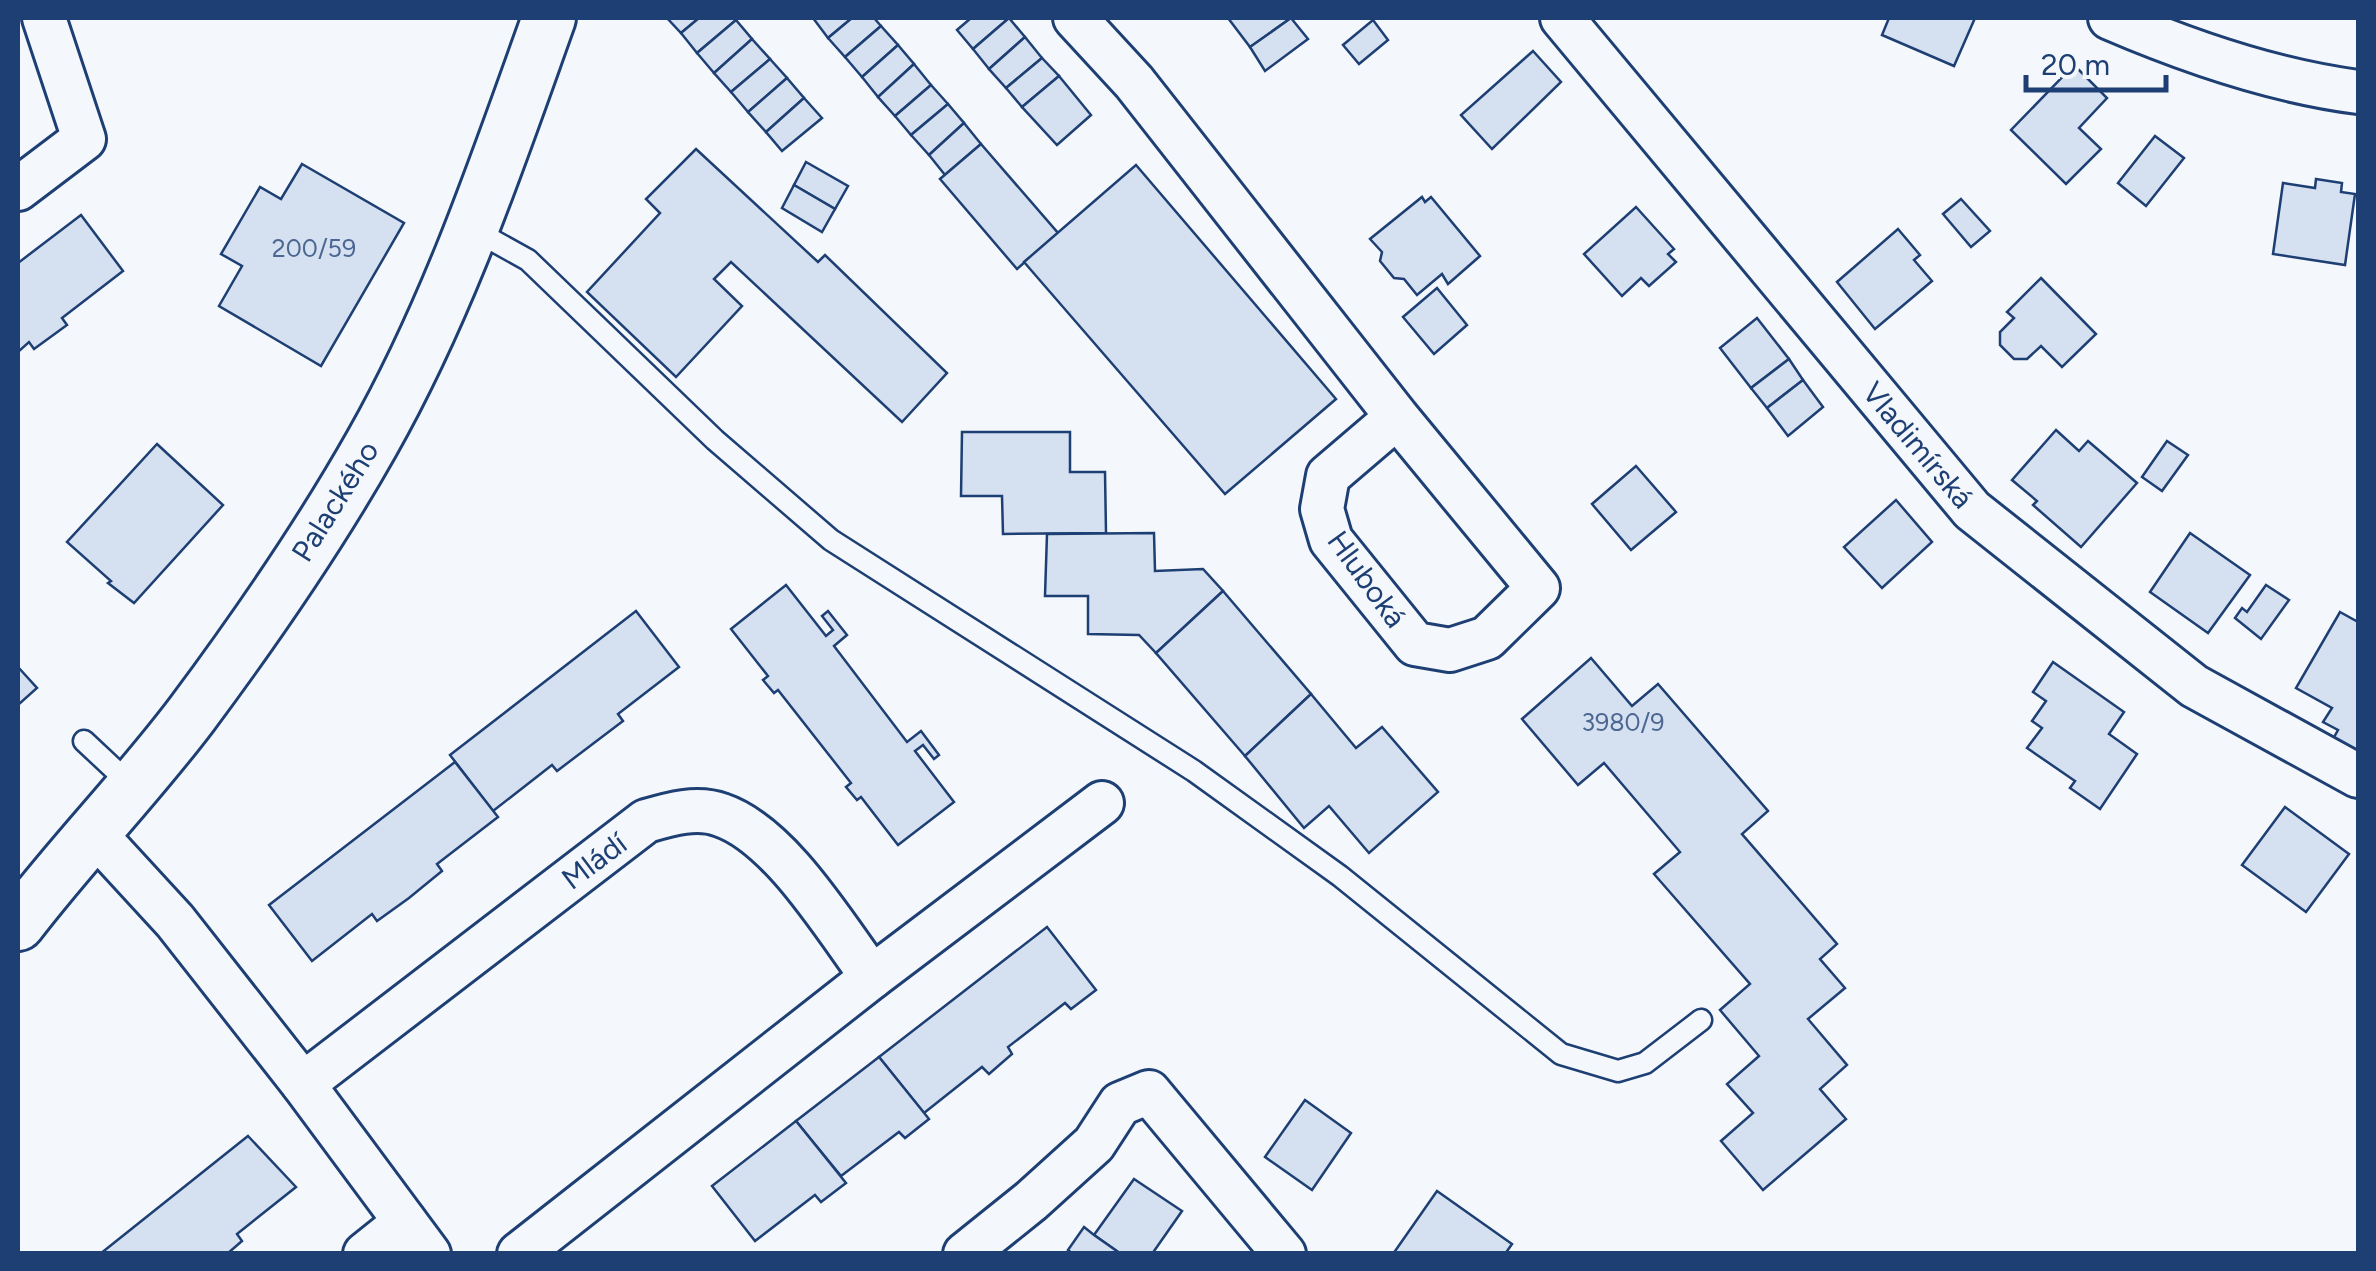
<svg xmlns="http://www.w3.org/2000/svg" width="2376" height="1271" font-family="Figtree,sans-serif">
  <rect width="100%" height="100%" fill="#f4f7fb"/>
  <g fill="#d5e0f0" stroke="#1d3f73" stroke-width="2.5">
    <path d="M667,18H699L681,33Z"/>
    <path d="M699,18H734L736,20L697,53L681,33Z"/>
    <path d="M813,18H852L828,38Z"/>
    <path d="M852,18H874L881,26L845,57L828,38Z"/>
    <path d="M971,18H1009L973,49L957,30Z"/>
    <path d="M1009,18L1025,37L989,69L973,49Z"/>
    <path d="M1228,18H1291L1250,47Z"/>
    <path d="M1291,18L1308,39L1265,71L1250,47Z"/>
    <path d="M1889,18H1975L1954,66L1882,35Z"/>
    <path d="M736,20L752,39L714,73L697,53Z"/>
    <path d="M1373,20L1388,40L1359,64L1343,45Z"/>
    <path d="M881,26L898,45L862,77L845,57Z"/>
    <path d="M1025,37L1042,58L1006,88L989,69Z"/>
    <path d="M752,39L770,59L731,92L714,73Z"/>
    <path d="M898,45L914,64L878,97L862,77Z"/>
    <path d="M1533,51L1561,82L1492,149L1461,115Z"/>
    <path d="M1042,58L1059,76L1022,107L1006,88Z"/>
    <path d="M770,59L787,78L748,112L731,92Z"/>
    <path d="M914,64L931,85L895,116L878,97Z"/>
    <path d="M2074,65L2107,98L2079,128L2101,149L2066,184L2011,130Z"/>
    <path d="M1059,76L1091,115L1057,145L1022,107Z"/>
    <path d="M787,78L804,98L766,132L748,112Z"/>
    <path d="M931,85L948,104L911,135L895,116Z"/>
    <path d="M804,98L822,118L782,151L766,132Z"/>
    <path d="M948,104L964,123L929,155L911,135Z"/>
    <path d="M964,123L981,144L945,175L929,155Z"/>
    <path d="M2155,136L2184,158L2146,206L2118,183Z"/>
    <path d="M981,144L1058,233L1017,269L940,179Z"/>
    <path d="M696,149L818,262L825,255L947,373L902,422L731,262L714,279L742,306L676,377L587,292L660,213L646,199Z"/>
    <path d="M806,162L848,186L835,209L794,185Z"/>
    <path d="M302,164L404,223L321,366L219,306L242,266L221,254L260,187L281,199Z"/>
    <path d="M1136,165L1336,399L1225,494L1024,262Z"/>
    <path d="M2316,179L2342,183L2341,192L2355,194L2345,265L2273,254L2283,183L2315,188Z"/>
    <path d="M794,185L835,209L822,232L782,208Z"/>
    <path d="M1422,197L1425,202L1431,197L1480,256L1448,284L1442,274L1417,295L1404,279L1394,278L1380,261L1382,252L1370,239Z"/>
    <path d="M1961,199L1990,231L1971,247L1943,214Z"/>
    <path d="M1636,207L1674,249L1668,254L1676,262L1649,286L1641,278L1622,296L1584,254Z"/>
    <path d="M81,215L123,271L62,318L67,325L34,349L29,342L18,352V263Z"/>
    <path d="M1898,229L1920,255L1914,260L1932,281L1875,329L1837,282Z"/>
    <path d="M2041,278L2096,334L2062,367L2041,346L2027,359H2014L2000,345V332L2014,318L2007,312Z"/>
    <path d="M1437,288L1467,325L1434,354L1403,317Z"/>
    <path d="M1757,318L1789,359L1751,388L1720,348Z"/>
    <path d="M1789,359L1803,380L1767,408L1751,388Z"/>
    <path d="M1803,380L1823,407L1788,436L1767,408Z"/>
    <path d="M2056,430L2079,451L2088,441L2137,483L2081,547L2033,505L2037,501L2012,480Z"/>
    <path d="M962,432H1070V472H1105L1106,533L1003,534L1002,496H961Z"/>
    <path d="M2167,441L2188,455L2162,491L2142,477Z"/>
    <path d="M157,444L223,505L134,603L108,583L111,581L67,542Z"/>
    <path d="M1636,466L1676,512L1631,550L1592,504Z"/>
    <path d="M1896,500L1932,542L1882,588L1844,547Z"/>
    <path d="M1154,533L1155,571L1203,569L1223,591L1156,653L1139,635L1088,634V596H1045L1047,534Z"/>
    <path d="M2190,533L2250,575L2208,633L2150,592Z"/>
    <path d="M786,585L826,636L833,630L822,616L828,611L847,635L834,646L907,742L921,731L939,755L934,759L923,745L915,751L954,802L898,845L861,797L857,800L846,787L851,783L778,690L774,693L763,680L768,676L731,629Z"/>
    <path d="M2266,585L2289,600L2261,639L2235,618L2242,608L2247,612Z"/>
    <path d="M1223,591L1311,694L1245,756L1156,653Z"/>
    <path d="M636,611L679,667L618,714L623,721L557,771L552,765L493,811L450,755Z"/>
    <path d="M2340,612L2358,622V753L2333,739L2338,730L2323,722L2332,708L2296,688Z"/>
    <path d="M1591,658L1632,706L1658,684L1768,811L1742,834L1837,944L1820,959L1845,988L1808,1019L1847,1065L1820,1089L1846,1119L1763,1190L1721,1141L1753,1113L1727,1084L1759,1056L1720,1010L1750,984L1654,874L1680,852L1604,763L1578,785L1522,719Z"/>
    <path d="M2053,662L2124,712L2109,734L2137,754L2100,809L2070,788L2075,781L2027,748L2042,728L2032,721L2046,701L2033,692Z"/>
    <path d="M18,667L37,688L18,705Z"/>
    <path d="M1311,694L1356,748L1382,727L1438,792L1369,853L1329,806L1304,828L1245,756Z"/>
    <path d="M455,762L498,817L437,864L442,871L409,898L377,921L372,914L312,961L269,905Z"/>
    <path d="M2285,807L2349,854L2306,912L2242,865Z"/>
    <path d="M1047,927L1096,990L1071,1009L1065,1003L1008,1047L1012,1054L989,1074L982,1067L924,1113L879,1057Z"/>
    <path d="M879,1057L929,1119L905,1138L899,1132L841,1176L796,1121Z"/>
    <path d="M1305,1100L1351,1133L1312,1190L1265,1157Z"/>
    <path d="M796,1121L846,1183L821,1202L815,1195L755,1241L712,1186Z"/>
    <path d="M248,1136L296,1187L237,1234L242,1241L227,1254H100Z"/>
    <path d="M1134,1179L1182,1211L1152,1254H1121L1094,1235Z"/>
    <path d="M1437,1191L1512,1244L1505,1254H1393Z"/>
    <path d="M1084,1227L1094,1235L1121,1254H1073L1068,1250Z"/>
  </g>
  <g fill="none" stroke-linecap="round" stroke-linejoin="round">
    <g stroke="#1d3f73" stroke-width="25">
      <g id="service">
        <path d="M474,230L528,260L715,440L831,540L1194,771L1340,876L1561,1054L1618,1071L1645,1063L1701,1020"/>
        <path d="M84,741L131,785"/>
      </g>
    </g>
    <g stroke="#1d3f73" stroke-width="48">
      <g id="minor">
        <path d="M1075,18L1134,82L1397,417L1538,588L1487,638L1450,650L1415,644L1331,540L1322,509L1328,476L1397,417"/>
        <path d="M1562,18L1972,510L2194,686L2358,776"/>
        <path d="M2110,18C2189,52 2273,81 2358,92"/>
        <path d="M18,189L84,139L44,18"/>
        <path d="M95,834L175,921L303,1084L429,1254"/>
        <path d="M303,1084L646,821C670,814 697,806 721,815C780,835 835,927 872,977"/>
        <path d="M365,1254L405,1222"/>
        <path d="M519,1254L872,977L1102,803"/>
        <path d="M965,1254L1031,1201L1094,1144L1120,1104L1149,1092L1284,1254"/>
      </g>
    </g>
    <g stroke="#1d3f73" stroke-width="58">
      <path id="tertiary" d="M18,924C73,852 137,787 192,714C256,628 319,537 372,443C448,309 497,163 549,18"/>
    </g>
    <use href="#service" stroke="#f4f7fb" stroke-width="20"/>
    <use href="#minor" stroke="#f4f7fb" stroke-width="42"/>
    <use href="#tertiary" stroke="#f4f7fb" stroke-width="52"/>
  </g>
  <g text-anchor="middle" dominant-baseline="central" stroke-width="8" stroke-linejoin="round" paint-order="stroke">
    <g font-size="25" fill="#4b6792">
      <text x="314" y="248">200/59</text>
      <text x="1623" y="722">3980/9</text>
    </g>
    <g font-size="30" fill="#1d3f73" stroke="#f4f7fb">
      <text transform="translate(1918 445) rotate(50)">Vladimírská</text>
      <text transform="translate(335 501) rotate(-58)">Palackého</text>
      <text transform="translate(1367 579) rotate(54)">Hluboká</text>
      <text transform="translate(594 861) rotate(-37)">Mládí</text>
    </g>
  </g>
  <rect width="2376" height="1271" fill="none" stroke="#1d3f73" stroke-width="40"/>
  <path d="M2026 75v15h140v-15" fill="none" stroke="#1d3f73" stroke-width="5"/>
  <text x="2041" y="75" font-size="30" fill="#1d3f73" stroke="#f4f7fb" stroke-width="8" paint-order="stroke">20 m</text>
</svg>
